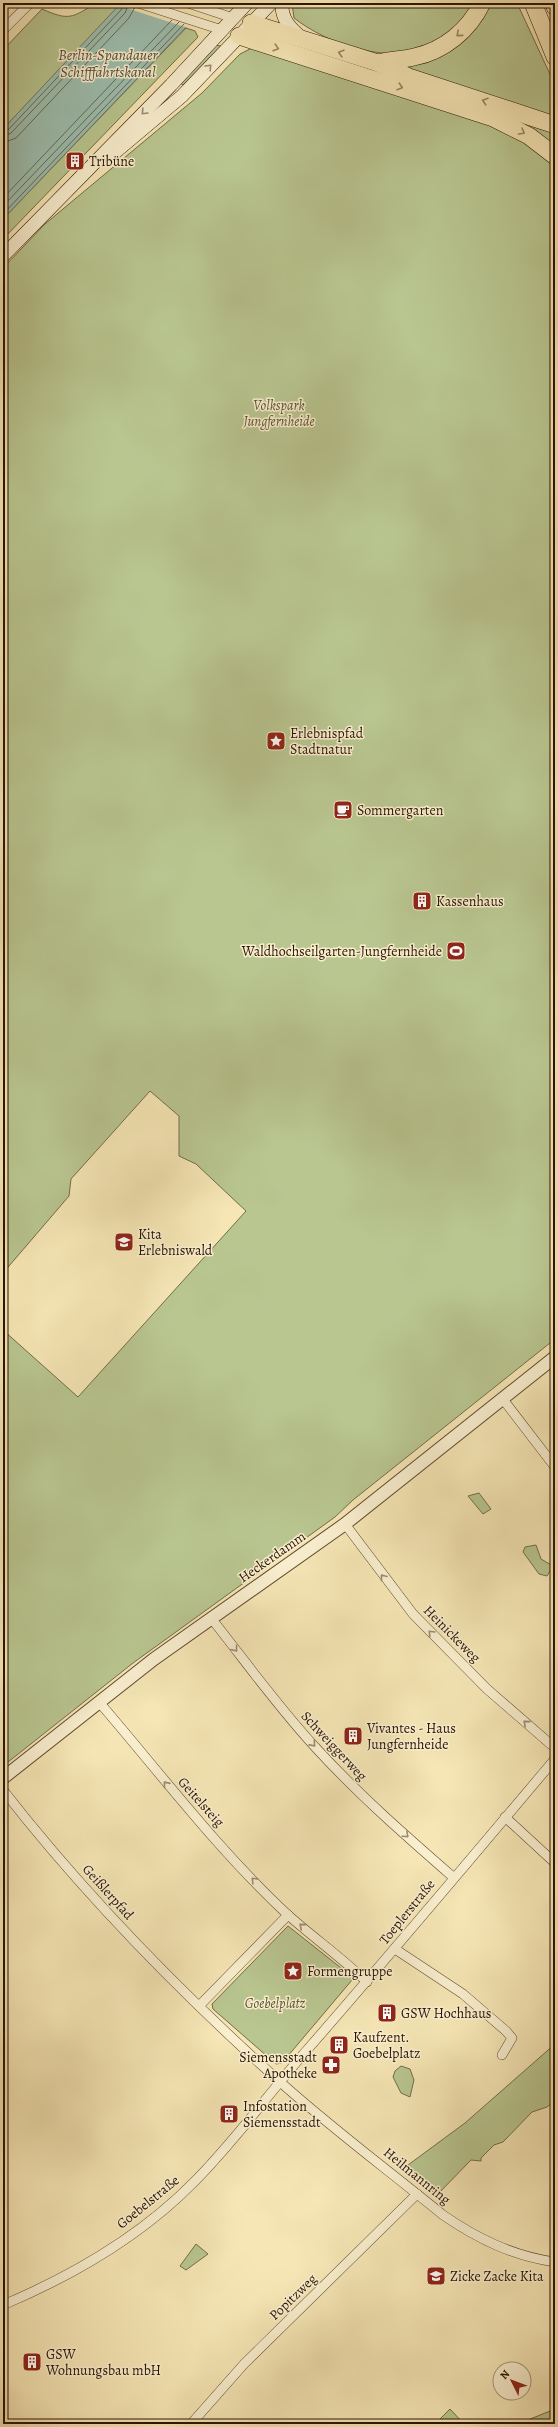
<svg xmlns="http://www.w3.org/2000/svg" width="558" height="2427" font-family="Alegreya,serif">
  <rect width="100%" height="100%" fill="#f6e6b5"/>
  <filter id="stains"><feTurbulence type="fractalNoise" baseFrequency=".005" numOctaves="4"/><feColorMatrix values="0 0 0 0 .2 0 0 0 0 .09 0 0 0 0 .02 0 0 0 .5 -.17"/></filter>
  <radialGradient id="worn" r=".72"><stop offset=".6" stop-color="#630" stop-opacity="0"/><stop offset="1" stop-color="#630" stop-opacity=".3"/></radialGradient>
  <g fill="#b9c690" stroke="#726c48">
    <path d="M96,3L118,8L3,129V50L42,9C69,21 72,18 96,3Z"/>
    <path d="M210,3L186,28L195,31L198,37L3,239V219Z"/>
    <path d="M292,3H517L555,85V150L401,69L400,54C363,54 324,41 294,18Z"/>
    <path d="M215,45L221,46L183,85L179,82Z"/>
    <path d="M254,47L489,123L531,146L555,167V1339L353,1500L335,1517L133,1663L3,1766V1330L78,1397L246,1211L196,1164L179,1156V1116L150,1091L71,1179L69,1196L3,1273V268L45,224L202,93L240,54Z"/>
    <path d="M479,1493L491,1509L483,1514L468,1496Z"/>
    <path d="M536,1545L541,1559L553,1566L547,1576L539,1574L523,1552L525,1547Z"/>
    <path d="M288,1926L350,1975L352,1980L282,2063L276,2064L213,2009L212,2004Z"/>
    <path d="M555,2044V2100L547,2107L532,2112L503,2142L494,2145L481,2158V2161L471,2160L437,2195L404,2168L465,2123Z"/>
    <path d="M401,2066L410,2069L414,2080L410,2097L401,2093L393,2077L395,2071Z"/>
    <path d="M196,2244L208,2254L186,2270L180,2266Z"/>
    <path d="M450,2409L464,2424H435Z"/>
    <path d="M555,2409V2424H518Z"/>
  </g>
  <path fill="#9dbfb0" stroke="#6f7a6a" d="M121,3H209L3,219V129Z"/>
  <path fill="#f6e6b5" d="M119,3H211L188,28L117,5Z"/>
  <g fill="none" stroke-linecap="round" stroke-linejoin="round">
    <g stroke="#646958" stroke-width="1">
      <path d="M3,132L8,130L121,10L124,3"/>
      <path d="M3,137L11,133L125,13L129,3"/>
      <path d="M3,143L16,138L129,18L135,7"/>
      <path d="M3,198L172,20"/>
      <path d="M3,206L179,22"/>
      <path d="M3,214L184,24"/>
    </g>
    <g stroke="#5d482d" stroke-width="10">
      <g id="minor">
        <path d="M65,3H68"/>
        <path d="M138,3L222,30"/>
        <path d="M188,3L233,18"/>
        <path d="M3,30L30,3"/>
        <path d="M502,1398L555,1467"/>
        <path d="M345,1524L413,1614L487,1689L555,1748"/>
        <path d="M211,1618C246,1662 278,1707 316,1748C359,1795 406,1836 453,1877"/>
        <path d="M99,1702C161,1774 218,1850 288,1915C314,1938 342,1958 367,1982"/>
        <path d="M3,1790C85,1895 179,1991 278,2080C330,2127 388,2170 443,2215C478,2239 513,2256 555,2262"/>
        <path d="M505,1817L555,1863"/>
        <path d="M395,1949L463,1994L506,2031L512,2038L502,2055"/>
        <path d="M199,2006L288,1915"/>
        <path d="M3,2305C74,2275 140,2237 194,2182C235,2141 269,2093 307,2050C391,1954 473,1856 555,1759"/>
        <path d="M191,2424L244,2364L417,2194"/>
      </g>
    </g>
    <g stroke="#5d482d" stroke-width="14">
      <path id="tertiary" d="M3,1778L154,1659L345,1524L555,1357"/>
    </g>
    <g stroke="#2a1300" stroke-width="14">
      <g id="secondary">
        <path d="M282,3C281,19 290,28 302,38"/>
        <path d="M113,154L182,96L271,3"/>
        <path d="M3,256L171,85L247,3"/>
      </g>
    </g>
    <g stroke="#2a1300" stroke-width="18">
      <g id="motorway">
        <path d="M533,3L555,57"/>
        <path d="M554,3L555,7"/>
        <path d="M251,23L378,63L409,77L555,125"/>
        <path d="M239,36L493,118L529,136L555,156"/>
        <path d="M378,63C390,60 402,60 414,57C444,51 469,30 482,3"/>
      </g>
    </g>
    <use href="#minor" stroke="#f9efcf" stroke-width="9"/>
    <use href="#tertiary" stroke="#f9efcf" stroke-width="12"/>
    <use href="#secondary" stroke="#f9efcf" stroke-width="13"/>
    <use href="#motorway" stroke="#f6e6b5" stroke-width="17"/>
  </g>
  <defs><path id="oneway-chevron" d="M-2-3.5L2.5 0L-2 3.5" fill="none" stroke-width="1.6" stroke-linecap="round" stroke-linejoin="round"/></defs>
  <g stroke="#9a8764">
    <use href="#oneway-chevron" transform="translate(459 34) rotate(139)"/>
    <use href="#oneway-chevron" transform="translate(276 48) rotate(17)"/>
    <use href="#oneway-chevron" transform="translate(341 53) rotate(-164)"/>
    <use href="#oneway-chevron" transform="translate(400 87) rotate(18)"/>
    <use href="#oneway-chevron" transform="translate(485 101) rotate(-162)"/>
    <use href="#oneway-chevron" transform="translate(522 132) rotate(30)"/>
  </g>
  <g stroke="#9c8c72">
    <use href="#oneway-chevron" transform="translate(209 67) rotate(-47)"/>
    <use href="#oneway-chevron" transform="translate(144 112) rotate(134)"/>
    <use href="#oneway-chevron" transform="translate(383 1577) rotate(-128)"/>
    <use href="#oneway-chevron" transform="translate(431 1633) rotate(-134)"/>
    <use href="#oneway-chevron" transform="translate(235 1649) rotate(52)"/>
    <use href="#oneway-chevron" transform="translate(526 1723) rotate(-139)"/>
    <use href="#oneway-chevron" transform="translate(313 1744) rotate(48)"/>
    <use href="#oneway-chevron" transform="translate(166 1784) rotate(-129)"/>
    <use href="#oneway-chevron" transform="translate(406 1835) rotate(42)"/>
    <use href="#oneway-chevron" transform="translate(254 1880) rotate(-134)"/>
    <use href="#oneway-chevron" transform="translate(302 1926) rotate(-140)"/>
  </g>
  <defs>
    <g id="building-square" transform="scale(1)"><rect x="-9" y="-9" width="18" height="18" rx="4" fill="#8f2418" stroke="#f9efcf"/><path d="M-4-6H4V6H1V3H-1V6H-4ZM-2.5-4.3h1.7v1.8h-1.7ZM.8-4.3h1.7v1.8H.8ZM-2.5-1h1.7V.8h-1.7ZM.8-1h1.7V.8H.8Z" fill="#fff"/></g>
    <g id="sight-square" transform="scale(1)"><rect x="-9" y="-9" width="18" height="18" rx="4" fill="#8f2418" stroke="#f9efcf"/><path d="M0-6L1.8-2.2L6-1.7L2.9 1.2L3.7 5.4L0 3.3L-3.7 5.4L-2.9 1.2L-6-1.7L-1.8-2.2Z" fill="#fff"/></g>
    <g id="cafe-square" transform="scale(1)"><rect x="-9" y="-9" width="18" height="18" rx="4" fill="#8f2418" stroke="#f9efcf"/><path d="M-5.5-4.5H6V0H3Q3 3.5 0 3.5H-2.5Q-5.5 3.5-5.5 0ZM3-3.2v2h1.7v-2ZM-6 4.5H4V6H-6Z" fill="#fff"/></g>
    <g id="stadium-square" transform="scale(1)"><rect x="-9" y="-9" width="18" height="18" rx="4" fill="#8f2418" stroke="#f9efcf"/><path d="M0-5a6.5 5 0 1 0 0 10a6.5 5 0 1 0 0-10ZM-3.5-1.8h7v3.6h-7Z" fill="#fff"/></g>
    <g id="school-square" transform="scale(1)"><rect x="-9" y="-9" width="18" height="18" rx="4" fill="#8f2418" stroke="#f9efcf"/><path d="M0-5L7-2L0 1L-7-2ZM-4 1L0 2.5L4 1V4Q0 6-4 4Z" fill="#fff"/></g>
    <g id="pharmacy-square" transform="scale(1)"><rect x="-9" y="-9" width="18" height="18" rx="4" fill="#8f2418" stroke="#f9efcf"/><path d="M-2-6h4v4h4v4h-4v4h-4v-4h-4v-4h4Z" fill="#fff"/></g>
  </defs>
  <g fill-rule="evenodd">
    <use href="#building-square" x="75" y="161"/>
    <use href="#sight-square" x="276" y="741"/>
    <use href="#cafe-square" x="343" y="810"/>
    <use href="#building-square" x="422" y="901"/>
    <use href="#stadium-square" x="456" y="951"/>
    <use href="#school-square" x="124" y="1242"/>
    <use href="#building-square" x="353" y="1736"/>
    <use href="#sight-square" x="293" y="1971"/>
    <use href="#building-square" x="387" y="2013"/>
    <use href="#building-square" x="339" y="2045"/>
    <use href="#pharmacy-square" x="331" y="2065"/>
    <use href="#building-square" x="229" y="2114"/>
    <use href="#school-square" x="436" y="2276"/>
    <use href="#building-square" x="32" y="2362"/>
  </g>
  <g text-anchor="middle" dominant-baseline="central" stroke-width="3" stroke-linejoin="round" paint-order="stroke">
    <g font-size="14" fill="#2a1300" stroke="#f9efcf" text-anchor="start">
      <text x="89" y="161">Tribüne</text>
      <text x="290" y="733">Erlebnispfad<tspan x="290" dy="16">Stadtnatur</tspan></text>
      <text x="357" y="810">Sommergarten</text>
      <text x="436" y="901">Kassenhaus</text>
      <text x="442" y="951" text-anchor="end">Waldhochseilgarten-Jungfernheide</text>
      <text x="138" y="1234">Kita<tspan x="138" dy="16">Erlebniswald</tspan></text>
      <text x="367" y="1728">Vivantes - Haus<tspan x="367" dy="16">Jungfernheide</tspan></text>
      <text x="307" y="1971">Formengruppe</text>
      <text x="401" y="2013">GSW Hochhaus</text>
      <text x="353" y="2037">Kaufzent.<tspan x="353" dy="16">Goebelplatz</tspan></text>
      <text x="317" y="2057" text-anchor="end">Siemensstadt<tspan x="317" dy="16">Apotheke</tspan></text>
      <text x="243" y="2106">Infostation<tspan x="243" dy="16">Siemensstadt</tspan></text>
      <text x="450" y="2276">Zicke Zacke Kita</text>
      <text x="46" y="2354">GSW<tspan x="46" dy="16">Wohnungsbau mbH</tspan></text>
    </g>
    <g font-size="14" font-style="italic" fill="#5c5232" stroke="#f9efcf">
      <text x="279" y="405">Volkspark<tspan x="279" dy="16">Jungfernheide</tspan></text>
      <text x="275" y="2003">Goebelplatz</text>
    </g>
    <g font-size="14" fill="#2a1300" stroke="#f9efcf">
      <text transform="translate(272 1557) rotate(-35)">Heckerdamm</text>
      <text transform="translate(452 1634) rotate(45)">Heinickeweg</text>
      <text transform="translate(334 1746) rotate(47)">Schweiggerweg</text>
      <text transform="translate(201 1802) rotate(48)">Geitelsteig</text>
      <text transform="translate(108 1892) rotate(48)">Geißlerpfad</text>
      <text transform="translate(407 1912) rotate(-51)">Toeplerstraße</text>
      <text transform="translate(417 2176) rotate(39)">Heilmannring</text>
      <text transform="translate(148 2202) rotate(-39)">Goebelstraße</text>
      <text transform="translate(293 2297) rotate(-44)">Popitzweg</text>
    </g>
    <g font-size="15" font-style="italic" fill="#524f3e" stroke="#f9efcf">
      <text x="108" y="55">Berlin-Spandauer<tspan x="108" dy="17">Schifffahrtskanal</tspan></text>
    </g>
  </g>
  <rect width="558" height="2427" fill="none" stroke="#f6e6b5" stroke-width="16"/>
  <rect x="4" y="4" width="550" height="2419" fill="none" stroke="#2a1300" stroke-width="2"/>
  <rect x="8" y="8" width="542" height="2411" fill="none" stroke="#2a1300"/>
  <g transform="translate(512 2381) rotate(312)"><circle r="19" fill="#f9efcf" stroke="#a6977c"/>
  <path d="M0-3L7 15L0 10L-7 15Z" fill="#8f2418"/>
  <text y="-6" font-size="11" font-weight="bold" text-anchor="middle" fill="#2a1300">N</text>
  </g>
  <rect width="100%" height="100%" filter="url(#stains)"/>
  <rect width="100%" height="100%" fill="url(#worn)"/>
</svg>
